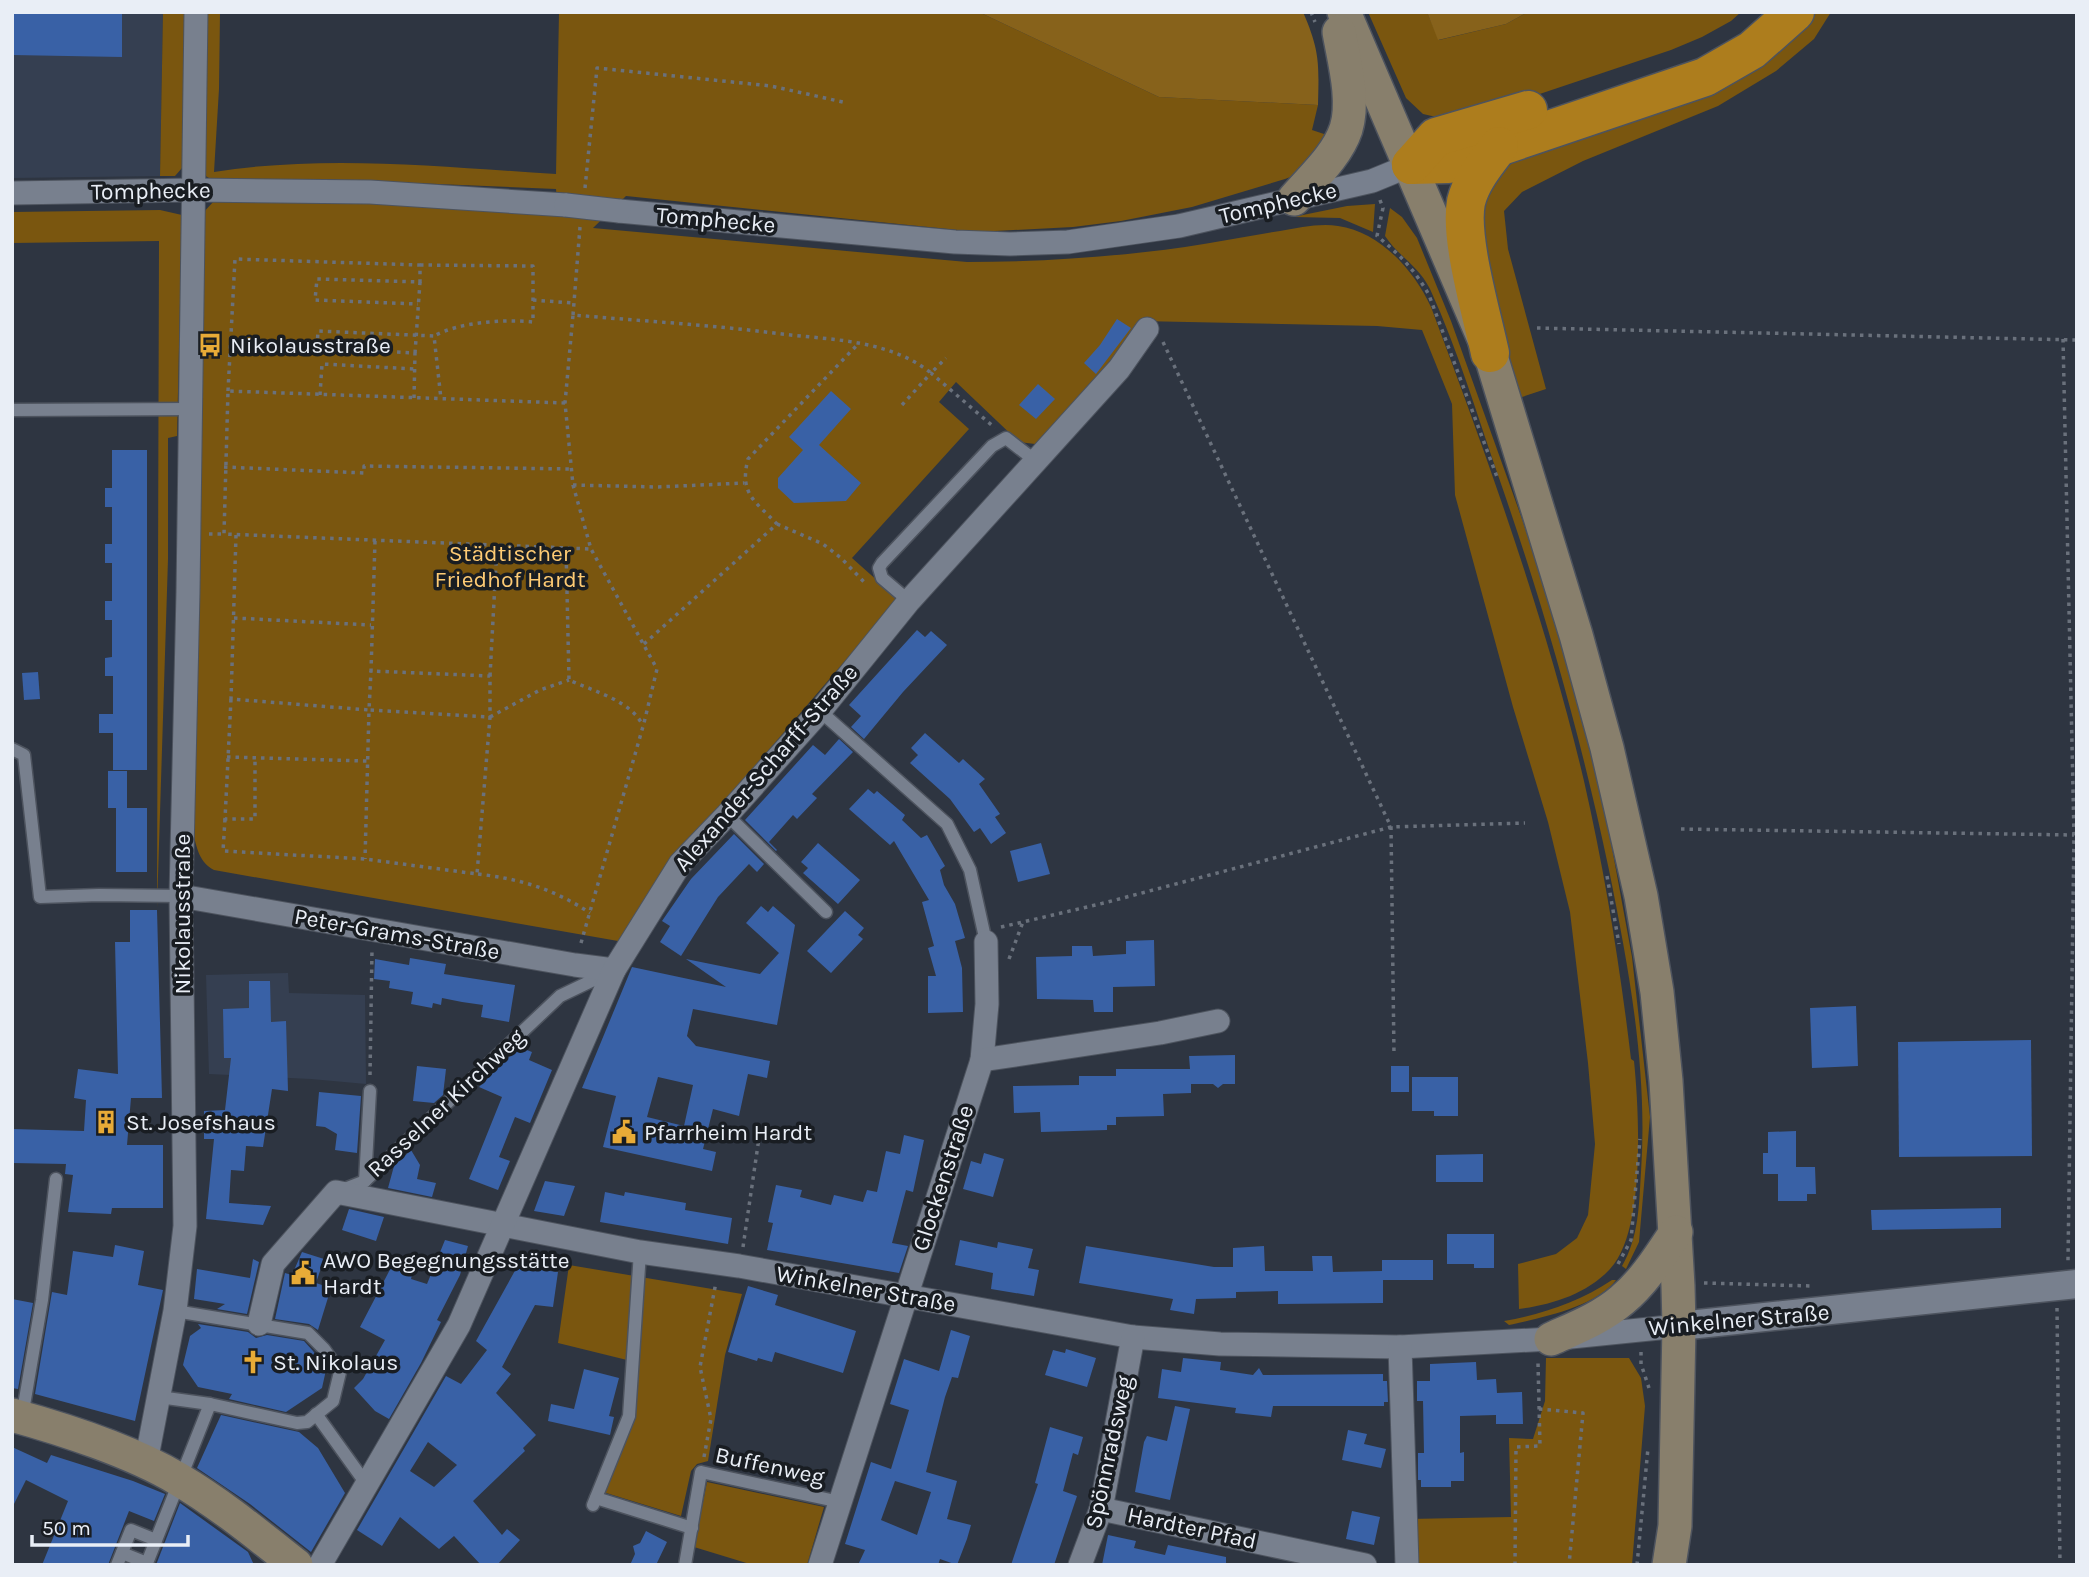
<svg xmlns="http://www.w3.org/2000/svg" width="2089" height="1577" font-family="Karla,sans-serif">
  <rect width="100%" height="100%" fill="#2e3541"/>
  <g fill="#353f51">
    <path d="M12,12H163L160,176L12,178Z"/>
    <path d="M288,973L289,993L365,995L366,1084L311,1079L209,1074L206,975Z"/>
  </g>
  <g fill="#7a560f">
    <path d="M163,12H187L182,168L175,176H160Z"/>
    <path d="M204,12H220L219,89L214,172C326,154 443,167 556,174L559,12H979L1159,97L1318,105L1312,130L1333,137L1296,175L1285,179L1192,207L1121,221L1073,227L977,232L626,196L593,228L967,262C1040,262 1113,257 1185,247C1217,242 1248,236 1280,231C1299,228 1319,223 1338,226C1380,232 1414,270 1431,307C1489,462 1546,620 1584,781C1605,873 1620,966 1631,1059L1634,1061C1639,1111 1646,1231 1610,1269C1587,1294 1551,1305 1519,1309L1518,1264L1556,1254L1577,1238L1588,1215L1595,1144L1588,1063L1570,912L1548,822L1513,707L1455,495L1452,404L1422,330L1377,326L1140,321L1109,365L1035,444L1019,442L956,382L939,402L969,429L852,558L898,599L665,871L618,941L214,870C199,862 197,848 193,833L202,214L214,201L385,202L558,214L556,189L316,179L214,181L204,175Z"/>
    <path d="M1368,12H1427L1439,40L1506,24L1528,12H1741L1731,21L1702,37L1671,50L1513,103L1445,119L1423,114L1406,98Z"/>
    <path d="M1809,12H1831L1814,39L1776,71L1718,106L1583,161L1522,192L1504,211L1508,249L1546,389L1519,398L1496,331L1476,200L1508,158Z"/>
    <path d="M1375,204L1373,232L1340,218L1293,217L1347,206Z"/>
    <path d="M1390,208L1402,217L1417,238L1451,321L1522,519L1553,613L1586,731L1610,837L1632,957L1650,1117L1639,1242L1626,1269L1622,1266C1639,1237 1639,1204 1641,1172C1648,1071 1629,969 1609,870C1581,737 1544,607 1499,478C1477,415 1458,350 1430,289C1418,265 1398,256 1385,236Z"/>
    <path d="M160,210L182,215L177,436L168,438V559L157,908L159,241L12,243V212Z"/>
    <path d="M569,1265L742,1294L725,1355L708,1461L697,1464L691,1471L681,1516L603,1492L632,1422L627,1360L558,1343Z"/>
    <path d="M1612,1280H1616C1596,1307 1540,1318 1509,1325L1504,1321C1543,1314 1579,1302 1612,1280Z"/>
    <path d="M1546,1358H1629L1641,1378L1645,1406L1632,1565H1422L1414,1559L1409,1519L1511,1517L1509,1438L1533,1439L1545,1401Z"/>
    <path d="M707,1482L824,1507L807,1565H753L694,1547Z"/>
  </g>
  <g fill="#87621b">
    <path d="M979,12H1303C1320,51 1319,64 1318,105L1159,97Z"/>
    <path d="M1427,12H1528L1506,24L1438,40Z"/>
  </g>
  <g fill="#3961a6" fill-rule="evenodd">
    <path d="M13,12H122V57L12,55Z"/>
    <path d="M1117,319L1131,328L1096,374L1084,363L1100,345Z"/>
    <path d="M1038,384L1055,399L1036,419L1019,405Z"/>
    <path d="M831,391L851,409L819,445L861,483L846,501L794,503L778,488V478L803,450L789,437Z"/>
    <path d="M112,450H147V770H113V733H99V714H113V676H105V658L112,657V620H105V601H112V563H105V544H112V507H105V488H112Z"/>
    <path d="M917,630L925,637L931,631L947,645L903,692L864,739L851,727L861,716L849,705Z"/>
    <path d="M38,672L40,699L24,700L22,673Z"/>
    <path d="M925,733L959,763L963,759L985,779L979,784L1000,814L995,817L1006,833L991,844L980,828L974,832L950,799L910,763L918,755L911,748Z"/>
    <path d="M839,739L853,752L812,794L817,798L797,819L793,815L769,842L777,850L776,851L745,820L813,745L825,755Z"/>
    <path d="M108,771H127V808H147V872H116V808H108Z"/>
    <path d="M868,789L874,794L877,791L905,815L902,820L921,838L927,835L945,866L940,870L944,885L955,904L965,938L955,941L962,968L963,1012L928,1013V976H936L928,948L934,946L922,902L929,900L894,841L890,845L849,809Z"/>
    <path d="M734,834L764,864L757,872L749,864L718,897L681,956L660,942L670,926L662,921L691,879Z"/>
    <path d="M818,843L860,880L838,904L803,873L808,868L801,862Z"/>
    <path d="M1041,843L1050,874L1018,882L1010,851Z"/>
    <path d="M761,906L768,912L773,906L795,925L777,1025L693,1009L687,1036L696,1046L770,1061L767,1078L748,1074L739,1116L713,1109L703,1149L716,1152L712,1171L603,1147L616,1096L582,1088L632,967L726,987L686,959L760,974L779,953L746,923ZM658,1077L693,1085L684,1126L647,1117Z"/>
    <path d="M130,910H157L162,1098H131L127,1145H163V1208H112L111,1214L68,1212L73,1175L65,1174L66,1164L12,1163V1129L84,1131L86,1100L74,1098L78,1069L118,1074L115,942H130Z"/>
    <path d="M845,911L864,928L858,935L863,939L831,973L807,951Z"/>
    <path d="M1154,940L1155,986L1113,987V1012H1094L1093,1000L1037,999L1036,957L1072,956V946H1092L1093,956L1126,954V941Z"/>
    <path d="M410,958L446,964L444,974L515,985L509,1022L481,1017L483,1005L462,1002L442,998L441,1005L433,1003L432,1008L411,1004L413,992L389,988L390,981L374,979L375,959L409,965Z"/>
    <path d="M249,981H270L271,1022L286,1021L288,1091L272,1089L263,1147L246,1146L244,1171L231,1170L229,1203L271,1206L263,1225L206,1219L214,1139H204V1111L225,1110L231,1058H224L223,1009L249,1008Z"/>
    <path d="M1856,1006L1858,1066L1812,1068L1810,1008Z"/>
    <path d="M2031,1040L2032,1156L1899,1157L1898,1042Z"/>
    <path d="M519,1047L532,1052L529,1060L552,1070L530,1123L515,1117L499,1157L510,1161L498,1190L469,1179L502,1097L479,1087Z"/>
    <path d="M1235,1055V1084H1223L1218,1088L1213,1084H1191V1093L1163,1094L1164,1116L1116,1117V1125H1107V1130L1041,1132L1040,1112L1014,1113L1013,1086L1079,1085V1076H1116V1069H1190L1189,1056Z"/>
    <path d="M417,1066L446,1069L443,1095L434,1103L413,1101Z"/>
    <rect x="1391" y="1066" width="18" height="26"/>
    <path d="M1412,1077H1458V1116H1434V1111H1412Z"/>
    <path d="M319,1092L361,1096L357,1153L335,1150L337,1134L325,1127L316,1126Z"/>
    <path d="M1796,1131V1167H1815L1816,1194H1807V1201H1778V1174H1763V1153H1768V1132Z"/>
    <path d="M904,1135L924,1140L913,1192L906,1190L892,1243L908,1246L899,1273L767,1250L773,1223L768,1222L776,1185L802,1190L800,1197L831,1205L834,1195L863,1202L867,1190L877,1192L886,1151L900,1154Z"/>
    <path d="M411,1150L420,1165L417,1179L436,1183L432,1197L388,1188L394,1166Z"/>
    <path d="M984,1153L1004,1159L993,1197L963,1189L971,1161L981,1164Z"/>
    <path d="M1483,1154V1182H1436V1155Z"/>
    <path d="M545,1181L575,1186L564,1216L534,1211Z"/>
    <path d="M605,1192L624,1196L625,1192L686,1203L685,1210L732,1218L728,1244L600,1222Z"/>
    <path d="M2001,1208V1228L1872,1230L1871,1210Z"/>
    <path d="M349,1209L384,1217L376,1241L342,1230Z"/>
    <path d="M1447,1234H1494V1268H1474V1264H1447Z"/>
    <path d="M445,1240L468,1246L460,1275L437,1320L441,1322L421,1363L389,1419L375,1411L354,1388L363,1379L385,1340L360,1327L396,1258L415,1263L411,1279L427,1284Z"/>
    <path d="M960,1240L997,1248L998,1242L1033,1249L1028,1268L1039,1270L1034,1296L991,1289L993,1273L955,1265Z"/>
    <path d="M115,1245L144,1251L138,1285L163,1290L135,1421L35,1394L52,1292L67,1295L73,1251L113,1257Z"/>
    <path d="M1086,1246L1214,1267H1233V1248L1264,1246L1265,1271H1313L1312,1256H1332L1333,1272L1382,1271V1260H1433V1280H1383V1303L1278,1304V1291L1236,1292V1298L1196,1299L1194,1314L1170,1310L1173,1299L1079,1283Z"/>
    <path d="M302,1252L324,1259L316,1283L331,1288L318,1330L309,1324L275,1319L285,1273L292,1275Z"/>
    <path d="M253,1259L259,1262L247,1314L217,1309L225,1304L194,1299L197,1269L250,1278Z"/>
    <path d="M517,1267L558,1272L553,1307L535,1305L502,1367L511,1374L496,1393L536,1435L523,1448L525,1451L473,1501L502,1535L507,1529L520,1540L497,1565H481L454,1536L439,1549L400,1517L382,1546L357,1530L446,1376L461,1384L487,1350L476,1341ZM428,1442L457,1465L434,1487L410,1471Z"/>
    <path d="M748,1286L778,1295L775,1305L856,1331L843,1373L775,1352L772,1362L758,1358L757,1361L728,1352Z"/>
    <path d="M12,1299L33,1303L18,1389L12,1388Z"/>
    <path d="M198,1324L248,1332L256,1338L267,1335L304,1341L313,1351L326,1370L322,1388L286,1412L229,1399L232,1394L198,1387L183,1365L190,1336L201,1328Z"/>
    <path d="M951,1330L970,1336L958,1378L952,1377L945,1397L926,1472L957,1481L947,1519L971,1525L967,1539L957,1565L940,1559L938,1565H858L865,1550L845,1544L871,1462L891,1469L909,1410L890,1404L904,1359L939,1371ZM895,1481L931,1492L917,1535L881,1520Z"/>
    <path d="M1066,1349L1096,1358L1087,1387L1045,1375L1053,1350L1065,1353Z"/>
    <path d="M1183,1358L1221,1362L1220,1370L1253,1375L1259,1368L1263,1375L1383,1374V1381H1387L1388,1402H1384V1406H1273L1271,1417L1235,1413L1236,1408L1158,1398L1162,1369L1181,1372Z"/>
    <path d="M1476,1362L1477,1380L1496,1379L1497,1393L1522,1392L1523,1424H1496V1415L1460,1416V1453L1464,1452V1481H1451V1487H1421V1480H1418V1453H1424L1423,1401H1417V1381H1430V1364Z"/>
    <path d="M584,1369L619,1378L609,1416L614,1417L610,1435L548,1421L551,1404L574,1409Z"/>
    <path d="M1175,1406L1190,1409L1170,1500L1135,1492L1144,1442L1147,1436L1167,1441Z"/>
    <path d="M221,1415L299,1432L318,1448L345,1493L311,1552L250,1504L197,1468Z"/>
    <path d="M1050,1427L1083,1437L1078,1455L1073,1453L1063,1491L1077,1496L1054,1565H1011L1038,1484L1035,1483Z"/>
    <path d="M1348,1430L1367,1434L1364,1444L1386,1449L1381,1468L1342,1460Z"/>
    <path d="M12,1447L47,1463L51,1455L133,1481L165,1494L154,1521L129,1511L108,1565H42L68,1501L26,1480L12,1508Z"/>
    <path d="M180,1503L248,1552L254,1565H156Z"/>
    <path d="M1352,1511L1380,1517L1374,1545L1346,1539Z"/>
    <path d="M646,1531L667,1542L656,1565H630L635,1554L633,1546L640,1543Z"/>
    <path d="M1108,1535L1136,1541L1134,1548L1165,1555L1168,1545L1226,1557V1565H1102Z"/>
  </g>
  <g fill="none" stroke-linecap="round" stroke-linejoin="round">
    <g stroke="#4d535e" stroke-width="15">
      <g id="service">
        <path d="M12,410L191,409"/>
        <path d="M909,601L882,578L879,568L882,563L992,446L1006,438L1037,462"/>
        <path d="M820,711L947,824L970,870L986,942"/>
        <path d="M12,749L24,755L40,897L99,895L181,896"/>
        <path d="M727,815L826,912"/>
        <path d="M365,1181L370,1091"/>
        <path d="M342,1190L365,1181L560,996L610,972"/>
        <path d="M159,1397L210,1404L297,1423L307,1422L333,1401L340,1372L324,1349L308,1333L175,1311"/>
        <path d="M316,1414L367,1485"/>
        <path d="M22,1417L42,1300L56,1179"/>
        <path d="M596,1498L692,1528"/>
        <path d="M593,1505L629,1416L640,1252"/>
        <path d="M122,1553L147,1563L210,1404"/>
        <path d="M117,1565L131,1530L156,1540"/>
        <path d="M685,1565L701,1472L840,1502"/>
      </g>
    </g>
    <g stroke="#4d535e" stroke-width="25">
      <g id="minor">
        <path d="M12,193L193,190L370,192L566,205"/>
        <path d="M619,211L955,242L1010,244L1068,242L1179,226L1372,181L1411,165"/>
        <path d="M181,896L575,965L614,970"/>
        <path d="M982,1060L987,1004L986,942"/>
        <path d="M259,1324L273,1264L336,1192L640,1252L739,1266L1133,1337L1220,1344L1400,1347L1551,1339L1679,1326"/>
        <path d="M1400,1347L1407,1565"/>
        <path d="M146,1462L175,1311L185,1226L181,896L188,592L196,12"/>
        <path d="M1101,1509L1365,1565"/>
        <path d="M320,1565L459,1325L614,970L680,864L727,815L820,711L909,601L1119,369L1147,329"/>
        <path d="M820,1565L982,1060L1160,1033L1218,1021"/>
        <path d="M1080,1565L1101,1509L1133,1337"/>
      </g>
    </g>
    <g stroke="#4d535e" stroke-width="31">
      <path id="tertiary" d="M1679,1326L2077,1284"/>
    </g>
    <g stroke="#4d535e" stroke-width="36">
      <g id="secondary">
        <path d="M1344,12L1490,353L1576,635L1607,748L1641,896L1657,992L1666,1081L1678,1286L1679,1326L1675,1526L1669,1565"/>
        <path d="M1294,199C1312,178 1337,156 1346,129C1355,100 1344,61 1339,32"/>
        <path d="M1551,1339C1575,1328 1601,1318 1622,1300C1644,1282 1660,1256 1676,1232"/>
        <path d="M12,1415C63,1429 133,1452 178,1479C219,1503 258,1535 296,1565"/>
      </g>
    </g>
    <g stroke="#4d535e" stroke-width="41">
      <g id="motorway">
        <path d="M1411,165L1448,164L1705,77L1752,50L1795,12"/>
        <path d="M1411,165L1436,137L1528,110"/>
        <path d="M1490,353C1482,315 1459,238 1466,202C1471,181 1486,163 1499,146"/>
      </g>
    </g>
    <g stroke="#6a717c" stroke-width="3.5" stroke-dasharray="3.5 5" stroke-linecap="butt">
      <path d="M1311,12L1315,22"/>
      <path d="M585,188L597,68L771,86L843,102"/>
      <path d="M1380,200L1383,208L1377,236C1399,254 1415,270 1429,295L1497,477"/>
      <path d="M420,265L533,266V322C505,319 459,322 434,336"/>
      <path d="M533,300L573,303"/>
      <path d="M573,315L580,227"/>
      <path d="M1537,328L2077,340"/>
      <path d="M2063,339L2074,835L2068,1261"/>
      <path d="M1163,342L1391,827L1394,1055"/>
      <path d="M415,353L420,282"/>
      <path d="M228,391L235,259L420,265V282L317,279L315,300L418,304"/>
      <path d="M320,395L322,364L414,369"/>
      <path d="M414,398L415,353L317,348L318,331L434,336L441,399"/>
      <path d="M565,403L228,391L224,534L591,549"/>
      <path d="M902,405L931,373L995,428"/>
      <path d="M224,467L364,473V466L570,469"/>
      <path d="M573,485L658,487L744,483"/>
      <path d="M777,524L823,544L841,558L867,585"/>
      <path d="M209,534H224"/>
      <path d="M236,535L231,699L369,710L365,859"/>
      <path d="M375,541L371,671L490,676V717"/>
      <path d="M566,548L569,680C593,691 632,701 643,726"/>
      <path d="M234,618L371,625"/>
      <path d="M644,644L777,524C755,501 739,494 748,459L859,343"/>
      <path d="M490,676L497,545"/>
      <path d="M231,699L225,819H255V757"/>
      <path d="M490,717L540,690L569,680"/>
      <path d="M227,757L367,761"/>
      <path d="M225,819L223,851L365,859L477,874L490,717L369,710L371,671"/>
      <path d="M1681,829L2074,835"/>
      <path d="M478,874C520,879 554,889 590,913"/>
      <path d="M1607,876L1619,944"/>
      <path d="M1001,927L1023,922"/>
      <path d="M581,943L644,723L657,669L591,549L573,485L565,403L573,315C642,321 713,325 782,334C833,340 890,340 931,373L946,358"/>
      <path d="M1009,959L1023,922L1104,903L1391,827L1525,823"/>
      <path d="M370,1075L372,950"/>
      <path d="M743,1247L759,1138"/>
      <path d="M1618,1264L1631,1240L1640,1139"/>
      <path d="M1704,1283L1811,1286"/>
      <path d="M2057,1308L2060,1565"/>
      <path d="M1641,1352V1364L1649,1388"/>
      <path d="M1539,1409L1583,1413L1569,1565"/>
      <path d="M704,1457L711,1419L700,1367L716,1282"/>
      <path d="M1515,1565L1516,1447L1540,1446L1538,1363"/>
      <path d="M1637,1565L1648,1448"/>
    </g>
    <use href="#service" stroke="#78808e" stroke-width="12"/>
    <use href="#minor" stroke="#78808e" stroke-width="23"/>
    <use href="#tertiary" stroke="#78808e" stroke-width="28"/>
    <use href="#secondary" stroke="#887f6c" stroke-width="33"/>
    <use href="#motorway" stroke="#ad7d1d" stroke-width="38"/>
    <g stroke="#4d535e" stroke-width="25" stroke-linecap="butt">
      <path id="minor-bridge" d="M566,205L619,211"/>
    </g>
    <use href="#minor-bridge" stroke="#78808e" stroke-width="23"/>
  </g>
  <defs>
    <g id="bus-bare" transform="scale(1.89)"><path d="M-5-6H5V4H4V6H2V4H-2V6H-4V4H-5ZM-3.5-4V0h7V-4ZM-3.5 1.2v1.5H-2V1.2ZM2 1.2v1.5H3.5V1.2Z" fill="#e8ab37" stroke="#191d22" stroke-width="2.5" paint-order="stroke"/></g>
    <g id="building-bare" transform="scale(1.89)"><path d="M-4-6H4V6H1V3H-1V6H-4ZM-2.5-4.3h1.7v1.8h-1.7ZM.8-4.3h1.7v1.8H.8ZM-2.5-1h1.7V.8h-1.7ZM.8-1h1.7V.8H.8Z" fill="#e8ab37" stroke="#191d22" stroke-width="2.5" paint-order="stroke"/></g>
    <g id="civic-bare" transform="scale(1.89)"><path d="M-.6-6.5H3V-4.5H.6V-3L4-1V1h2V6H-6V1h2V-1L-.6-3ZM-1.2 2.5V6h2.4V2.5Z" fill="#e8ab37" stroke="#191d22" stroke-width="2.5" paint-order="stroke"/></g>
    <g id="church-bare" transform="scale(1.89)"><path d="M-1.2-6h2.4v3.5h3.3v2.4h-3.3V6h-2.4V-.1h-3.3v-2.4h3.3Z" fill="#e8ab37" stroke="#191d22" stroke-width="2.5" paint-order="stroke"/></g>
  </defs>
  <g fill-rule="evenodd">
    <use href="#bus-bare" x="210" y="345"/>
    <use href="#building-bare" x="106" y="1122"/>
    <use href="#civic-bare" x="624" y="1132"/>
    <use href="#civic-bare" x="303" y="1273"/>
    <use href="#church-bare" x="253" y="1362"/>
  </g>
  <g text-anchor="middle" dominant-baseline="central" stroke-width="7" stroke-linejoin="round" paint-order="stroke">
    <g font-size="23" fill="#e9eef6" stroke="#191d22">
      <text transform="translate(151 191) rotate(-1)">Tomphecke</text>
      <text transform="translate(1278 203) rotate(-13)">Tomphecke</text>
      <text transform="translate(716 220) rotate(5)">Tomphecke</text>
      <text transform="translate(766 768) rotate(-49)">Alexander-Scharff-Straße</text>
      <text transform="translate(182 914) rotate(-90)">Nikolausstraße</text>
      <text transform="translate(397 934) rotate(10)">Peter-Grams-Straße</text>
      <text transform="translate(446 1103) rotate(-43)">Rasselner Kirchweg</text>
      <text transform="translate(943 1178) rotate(-72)">Glockenstraße</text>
      <text transform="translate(866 1289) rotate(10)">Winkelner Straße</text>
      <text transform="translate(1739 1320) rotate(-5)">Winkelner Straße</text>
      <text transform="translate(1109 1452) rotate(-78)">Spönnradsweg</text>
      <text transform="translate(770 1466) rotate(12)">Buffenweg</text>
      <text transform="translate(1192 1528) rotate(12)">Hardter Pfad</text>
    </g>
    <g font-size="23" fill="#e9eef6" stroke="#191d22" text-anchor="start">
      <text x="230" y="345">Nikolausstraße</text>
      <text x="126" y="1122">St. Josefshaus</text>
      <text x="644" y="1132">Pfarrheim Hardt</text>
      <text x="323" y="1260">AWO Begegnungsstätte<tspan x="323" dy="26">Hardt</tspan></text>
      <text x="273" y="1362">St. Nikolaus</text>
    </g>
    <g font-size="23" fill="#fecb74" stroke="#191d22">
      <text x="510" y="553">Städtischer<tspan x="510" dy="26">Friedhof Hardt</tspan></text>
    </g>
  </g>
  <rect width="2089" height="1577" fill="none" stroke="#e9eef6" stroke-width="28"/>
  <path d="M32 1535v10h156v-10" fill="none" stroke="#e9eef6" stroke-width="3.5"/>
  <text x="42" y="1535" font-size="21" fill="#e9eef6" stroke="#191d22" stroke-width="5" paint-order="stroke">50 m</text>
</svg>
